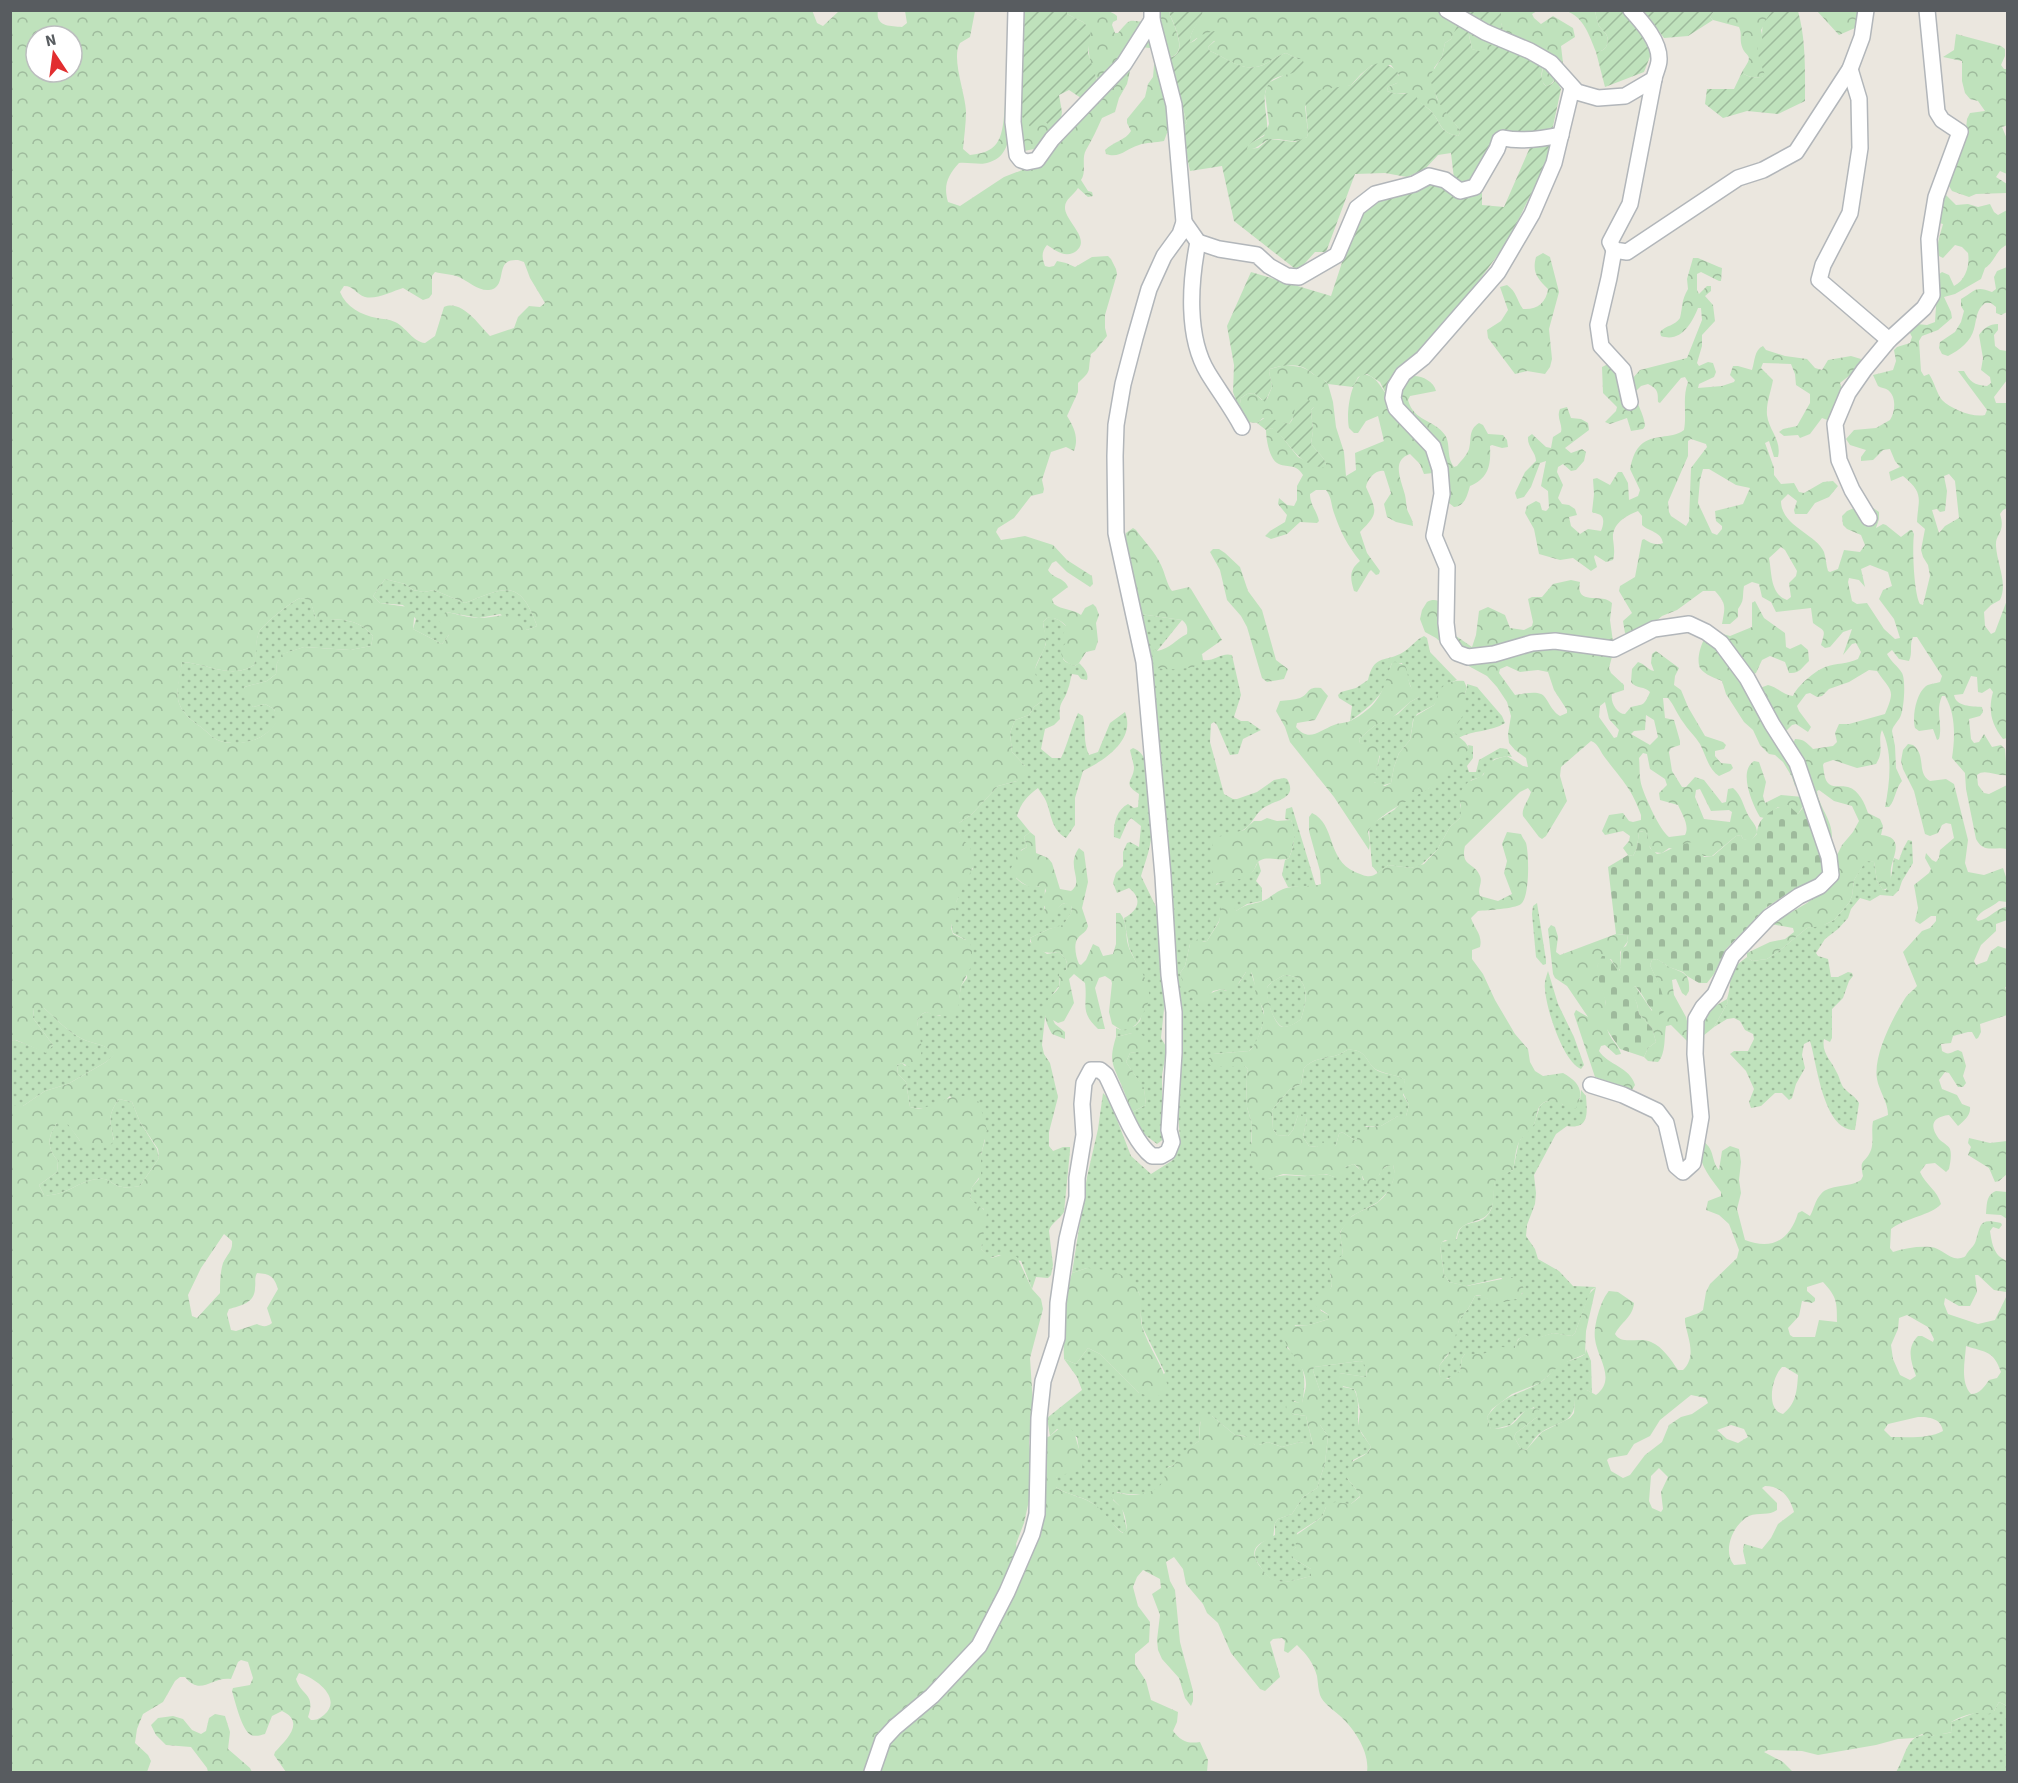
<svg xmlns="http://www.w3.org/2000/svg" width="2018" height="1783" font-family="'Source Sans 3',sans-serif">
  <defs>
    <pattern id="grass-dots" width="8" height="8" patternUnits="userSpaceOnUse" patternTransform="scale(1.5)"><rect width="8" height="8" fill="#bfe2bc"/><path d="M2 2h.1M6 6h.1" fill="none" stroke="#9eba9c" stroke-width="1.8" stroke-linecap="round"/></pattern>
    <pattern id="forest-crowns" width="20" height="18" patternUnits="userSpaceOnUse" patternTransform="scale(1.5)"><rect width="20" height="18" fill="#bfe2bc"/><path d="M2 6a3 3 0 1 1 6 0M12 15a3 3 0 1 1 6 0" fill="none" stroke="#9eba9c"/></pattern>
    <pattern id="cemetery-stones" width="16" height="16" patternUnits="userSpaceOnUse" patternTransform="scale(1.5)"><rect width="16" height="16" fill="#bfe2bc"/><path d="M2 7V4a2 2 0 0 1 4 0v3zM10 15v-3a2 2 0 0 1 4 0v3z" fill="#9eba9c"/></pattern>
    <pattern id="garden-furrows" width="10" height="10" patternUnits="userSpaceOnUse" patternTransform="scale(1.5)"><rect width="10" height="10" fill="#bfe2bc"/><path d="M-1 1l2-2M0 10L10 0M9 11l2-2" fill="none" stroke="#9eba9c"/></pattern>
  </defs>
  <rect width="100%" height="100%" fill="#ebe7df"/>
  <g fill="url(#grass-dots)">
    <path d="M385,579L405,584L413,590L424,592L434,590L465,603C505,587 520,578 537,626L527,630L500,614L479,618L446,612L449,635L442,644L413,629L416,619L403,605L380,603L373,596Z"/>
    <path d="M300,598L310,599L316,619C338,619 359,618 373,636L371,646L350,650L304,647L283,654L277,663L276,674L267,681L244,687L253,707L265,704L274,709L278,720C267,740 242,747 220,741C214,739 207,732 201,727C192,721 183,714 179,703C175,691 180,675 182,662C206,663 231,680 254,665C256,655 255,641 259,632C263,624 291,602 300,598Z"/>
    <path d="M1140,614L1182,620L1157,651L1154,650L1173,667L1199,656L1202,654L1203,660C1214,662 1221,652 1232,655L1241,695L1234,717L1241,721H1248L1261,730L1243,739L1238,754L1230,755L1217,725L1214,722L1211,724L1210,742L1224,794L1233,799H1237L1257,792L1274,780L1284,778L1287,779C1300,801 1270,800 1261,810C1251,820 1252,827 1237,833L1216,885C1233,876 1251,884 1258,861L1261,871L1256,881L1262,888V901L1247,904L1236,911L1221,913L1219,921L1207,941L1190,944L1185,966L1180,973C1183,984 1190,990 1194,1000C1204,997 1212,992 1222,989L1226,991L1239,983L1246,972H1251L1265,1018L1256,1044L1249,1051L1213,1054L1214,1066H1245L1248,1069L1246,1077L1247,1107L1252,1124L1251,1142L1269,1179C1285,1172 1293,1177 1309,1176C1319,1175 1324,1172 1334,1177L1345,1167L1354,1164L1361,1171L1363,1180L1379,1175L1381,1170L1389,1165H1393L1395,1174L1391,1188L1378,1202L1352,1216L1340,1232L1343,1255L1330,1275C1335,1287 1330,1295 1316,1295L1321,1311L1329,1315V1319L1309,1325H1295L1287,1348C1307,1362 1306,1383 1302,1404L1294,1401L1292,1414L1306,1416L1313,1446L1300,1442L1282,1447L1268,1442L1259,1445H1255L1245,1436L1235,1435L1212,1416L1200,1422L1199,1441L1192,1446L1174,1465L1168,1467C1166,1472 1165,1481 1161,1486C1151,1497 1129,1495 1117,1492L1113,1500L1122,1508L1127,1530L1124,1533C1115,1530 1102,1509 1092,1503C1082,1496 1064,1494 1056,1487V1478L1079,1450L1077,1437L1057,1429L1050,1436L1047,1418L1082,1390L1077,1377L1064,1359L1076,1364L1088,1348L1100,1354L1139,1393L1165,1373L1142,1326L1139,1292L1087,1268L1072,1273L1087,1177L1098,1129L1103,1093L1109,1099L1131,1156L1151,1174L1173,1160L1180,1139Z"/>
    <path d="M1051,617L1059,620L1066,626L1067,643L1063,659L1066,662L1075,666L1079,663C1084,668 1089,673 1087,680L1081,679L1078,675L1072,674C1070,680 1070,684 1068,689C1064,703 1058,701 1060,719L1054,725L1045,729L1041,749L1052,758H1061C1068,743 1071,728 1078,713L1083,716C1086,730 1083,742 1089,755L1098,752L1110,723L1125,712C1136,740 1105,760 1083,771L1075,798V825L1066,838C1051,829 1052,816 1046,801C1044,796 1040,792 1038,788C1027,796 1021,803 1017,816L1030,832L1024,837L1027,847L1021,850L1016,878C1025,887 1031,887 1043,886L1045,888L1044,911L1057,909C1062,903 1065,901 1072,905L1071,913L1063,926L1049,929L1030,938V942L1047,954L1058,952C1065,956 1069,962 1066,970L1059,976V986L1049,999L1046,1008L1042,1045L1044,1054L1050,1063L1058,1097L1049,1132V1146L1053,1151L1063,1147H1070V1151L1064,1212C1060,1219 1050,1224 1049,1231L1053,1265L1051,1275L1048,1278L1036,1277L1032,1289L1021,1261L999,1255L990,1258L981,1249L984,1209L976,1205L970,1198L972,1187L979,1179L981,1155L985,1140L950,1096C940,1106 923,1111 910,1107L906,1082L898,1074L897,1065L902,1063L905,1066L921,1054L917,1021L922,1014L926,1012L940,1016L959,999L961,986L967,978L966,940L953,933C947,916 962,888 970,871L973,869L959,832V823L971,815L998,786L1017,781L1025,766L1012,752L1010,733L1015,720L1029,715L1034,707L1042,701L1034,671L1046,644L1043,622L1047,618Z"/>
    <path d="M1424,636L1427,638L1430,652L1457,680L1447,684L1434,705L1417,714L1413,720L1410,740L1399,753L1394,767L1391,783L1381,786L1374,782V778L1380,756L1364,744L1360,743L1359,739L1374,726L1398,714L1410,702L1419,697L1412,690L1402,663H1392C1389,669 1389,676 1387,682C1379,700 1365,710 1350,721L1352,706L1339,698L1338,695L1341,692L1356,688L1368,680C1374,655 1383,662 1400,654C1410,649 1415,640 1424,636Z"/>
    <path d="M1467,684L1477,687L1502,716L1505,723C1491,732 1473,730 1458,738L1453,732V729L1463,713V698L1467,688Z"/>
    <path d="M1468,745L1473,746V758L1467,766L1469,772H1476L1479,760L1500,748L1507,749L1512,757L1507,756L1494,759L1481,777L1471,780L1460,805L1462,813L1460,818L1450,827L1437,850L1420,866L1411,868L1388,865L1378,873L1372,866L1369,829L1373,823L1394,810L1403,801L1429,788L1469,748Z"/>
    <path d="M1133,748C1158,756 1155,824 1150,845C1148,855 1144,866 1141,876L1160,915L1166,990L1161,1038L1167,1048L1162,1075V1096L1166,1121L1165,1138L1157,1144L1144,1134L1132,1112L1146,1105L1144,1089L1126,1062L1130,1053L1136,1052L1132,1033L1116,1037V1028L1121,1030L1135,1026L1140,1021L1148,989L1129,947L1124,918C1137,911 1144,900 1129,888L1117,893L1113,883L1116,873L1123,866V852L1127,843L1130,842L1139,847L1141,826L1131,818L1127,823L1120,839L1114,837C1113,825 1116,810 1128,804L1134,808L1138,807L1139,794C1121,783 1134,781 1134,767C1133,761 1131,755 1130,750Z"/>
    <path d="M1292,807L1316,886L1288,887L1282,875L1285,860L1289,858C1295,844 1296,835 1291,820L1285,819L1286,809Z"/>
    <path d="M1908,840L1912,841L1913,863L1902,881L1899,890L1893,896L1880,895L1870,901L1860,898L1851,909L1848,918L1838,929L1825,939L1816,953L1818,956L1828,959L1831,977H1838L1848,972L1852,973L1853,976L1849,981L1843,998L1832,1009V1038L1830,1042L1824,1039C1821,1053 1832,1061 1837,1073C1840,1078 1841,1087 1846,1090C1852,1096 1854,1095 1859,1103L1855,1130C1823,1131 1817,1063 1810,1041L1804,1044L1802,1055L1805,1068L1796,1084L1792,1098L1789,1100L1782,1093H1775L1761,1106L1751,1108L1749,1102L1754,1089L1746,1071L1730,1054L1734,1051H1748L1754,1039L1753,1034L1745,1030L1740,1021L1734,1018L1727,1019L1714,1027L1728,1002L1727,999C1735,975 1722,975 1747,957L1752,961L1767,959L1779,951L1807,928L1826,924L1834,920L1849,903L1852,896L1854,880L1866,860L1874,862L1877,881L1883,890H1886C1892,880 1892,869 1894,858L1899,860L1903,849Z"/>
    <path d="M1537,903L1546,960V964L1543,965L1536,957L1532,914L1533,906Z"/>
    <path d="M1548,971L1558,1004L1574,1037L1584,1065L1581,1069C1563,1062 1546,1008 1545,989C1544,983 1546,977 1548,971Z"/>
    <path d="M1284,975C1312,976 1307,1000 1301,1019C1296,1023 1290,1027 1284,1027C1274,1027 1263,992 1268,986C1272,981 1279,978 1284,975Z"/>
    <path d="M34,1008H44C54,1017 65,1029 77,1036C91,1045 104,1042 116,1054L106,1062L68,1084L45,1091L23,1106H12L10,1104V1041L15,1040L46,1052L53,1045L33,1018Z"/>
    <path d="M1347,1050C1368,1048 1366,1065 1378,1071C1387,1075 1397,1074 1405,1080L1403,1095L1409,1105L1406,1116H1398L1381,1126H1366L1356,1141L1342,1132L1339,1134L1336,1145L1333,1148L1320,1145L1317,1147L1309,1146L1303,1137L1307,1118L1298,1115L1293,1130L1288,1136L1277,1135L1273,1129L1272,1110L1290,1089L1301,1084L1304,1068C1318,1054 1332,1061 1347,1050Z"/>
    <path d="M1581,1090L1586,1096C1587,1112 1590,1130 1567,1126L1556,1134L1534,1175L1536,1193L1535,1204L1527,1225L1526,1236L1535,1249L1538,1259L1559,1271L1573,1286L1596,1287L1591,1290L1575,1333L1572,1336L1553,1333L1533,1340L1526,1335L1518,1339L1515,1348L1483,1354H1465L1462,1358L1460,1371L1453,1377L1444,1379L1440,1376L1439,1366L1448,1355L1459,1320L1468,1309L1475,1296H1484L1488,1299H1516L1523,1293L1501,1278L1466,1286L1449,1282L1444,1274L1440,1246L1442,1242L1457,1239C1460,1218 1474,1227 1486,1217C1497,1207 1491,1191 1496,1178L1513,1170L1519,1141L1534,1124L1540,1106L1543,1103L1551,1100L1560,1102L1563,1105L1580,1100Z"/>
    <path d="M119,1099L132,1102L140,1122L157,1149L159,1158L140,1186C133,1187 123,1189 116,1185C109,1182 108,1178 99,1179C78,1180 66,1197 44,1195L39,1185L57,1172L58,1161C47,1148 47,1137 57,1123L67,1122L80,1141L114,1140C110,1122 107,1115 119,1099Z"/>
    <path d="M1586,1349L1591,1361L1592,1393L1587,1390L1575,1399C1575,1426 1555,1421 1539,1434C1533,1439 1531,1445 1526,1450L1521,1449L1514,1437L1516,1433L1537,1417L1534,1407L1522,1413L1510,1425L1491,1430L1487,1417C1501,1396 1517,1395 1538,1384C1547,1379 1551,1371 1559,1365C1567,1360 1577,1360 1585,1354Z"/>
    <path d="M1360,1361L1364,1362L1367,1369L1366,1377L1339,1373L1343,1387L1354,1389C1362,1405 1355,1419 1360,1430C1362,1436 1368,1441 1371,1447L1367,1453L1353,1460L1347,1478L1359,1493L1360,1496L1351,1504L1326,1507L1322,1517L1297,1533L1296,1547L1291,1552L1294,1559L1311,1569V1576C1299,1579 1285,1585 1273,1580C1267,1577 1263,1571 1260,1566C1247,1550 1261,1542 1275,1535V1523L1278,1519L1292,1514L1303,1497L1317,1488L1325,1463L1328,1436L1320,1425V1391L1313,1371L1314,1367Z"/>
    <path d="M1999,1702L2007,1706V1772H1896C1907,1755 1906,1730 1933,1736C1939,1732 1945,1735 1952,1732L1951,1722L1977,1712L1994,1711Z"/>
  </g>
  <g fill="url(#forest-crowns)" fill-rule="evenodd">
    <path d="M812,10L817,23L823,26L839,11L878,10C875,27 890,26 902,27L907,23L905,11H975L970,37L960,43C951,58 965,92 966,111C966,124 964,137 963,149L970,155C977,154 984,153 989,150C1006,142 1003,113 1006,97C1009,119 1017,156 987,163C981,165 967,162 959,163C948,175 943,185 948,202L960,206L1004,177L1030,167L1103,89C1089,67 1087,56 1090,30L1083,22L1067,14V11C1081,11 1107,6 1117,16V20L1113,22L1112,25L1115,33H1118C1132,17 1127,21 1146,22L1156,11H1171L1169,13C1174,25 1188,52 1171,57L1168,55L1174,105L1183,110L1187,123L1181,129L1167,133L1164,141C1156,143 1146,142 1139,145C1127,148 1120,159 1106,154L1105,150C1113,142 1126,140 1131,131L1127,123V119L1145,97L1148,84L1153,77L1155,54L1150,48L1141,47L1133,58L1127,84L1119,98L1115,112L1102,118C1097,129 1092,140 1086,150C1081,159 1087,171 1081,180L1088,191L1092,192L1093,196L1088,197L1078,188C1074,195 1065,199 1065,207C1064,221 1095,241 1073,253C1063,257 1055,250 1047,245C1041,252 1042,258 1045,266L1049,267L1054,266L1057,261L1066,263L1075,267L1092,257L1108,256L1111,259L1116,269L1117,274L1105,315V328L1107,336L1095,351L1091,354C1087,373 1093,369 1078,383V392L1067,416C1074,427 1079,438 1074,451L1066,447L1051,452L1042,480L1044,489L1043,493L1031,496L1014,518L998,528L996,532L1001,540L1025,536L1053,545L1067,560L1092,576L1093,584L1090,587L1067,572L1056,561L1052,563L1048,570C1053,579 1064,577 1068,587L1052,599L1054,604C1062,610 1073,609 1081,615L1085,608L1093,604L1096,607L1099,615L1096,623L1098,641L1095,650L1086,652L1079,663L1075,666C1063,663 1056,652 1066,643L1063,635L1066,626C1061,620 1054,617 1047,618L1043,622C1043,629 1047,635 1046,642C1044,657 1026,669 1041,683L1042,701L1034,707L1029,715L1015,720L1010,733L1012,752L1025,766V775L1017,781L998,786L971,815L959,823V832L963,840L970,846L974,865L957,900L951,928L953,934L970,942L972,951V965L961,986L958,1009L952,1015L948,1016L934,1015L926,1012L922,1014L917,1021L922,1049L920,1059L910,1067L902,1063L897,1065L898,1074L906,1082L910,1107L919,1109L923,1108C945,1102 957,1088 979,1102L987,1130L981,1155V1175L972,1187L970,1198C975,1205 982,1206 987,1213L981,1249L991,1258L1009,1253L1017,1257L1032,1289L1041,1299L1043,1309L1030,1358L1033,1405L1029,1443L1032,1463V1487L1024,1523L1016,1544L1018,1553L1033,1547L1041,1440L1050,1436L1061,1427L1071,1429L1074,1432L1083,1463L1082,1468C1074,1475 1063,1472 1056,1478V1487C1062,1493 1083,1497 1092,1503C1105,1510 1115,1530 1123,1533L1127,1530C1125,1509 1123,1510 1110,1496L1112,1492C1118,1492 1125,1495 1131,1495C1147,1495 1169,1488 1164,1469L1174,1465L1184,1451L1199,1441L1201,1413L1212,1416L1235,1435L1249,1437L1255,1445H1259L1268,1442L1282,1447L1300,1442L1313,1445L1306,1416L1287,1413L1286,1404L1289,1401L1302,1403C1303,1397 1306,1390 1306,1384C1306,1362 1284,1352 1283,1332L1290,1326L1309,1325L1329,1319V1315L1314,1305L1312,1296C1338,1288 1332,1290 1329,1265L1343,1255L1340,1233C1343,1227 1347,1221 1351,1217C1359,1211 1369,1208 1377,1203C1388,1195 1398,1178 1393,1165C1378,1165 1381,1180 1370,1185L1366,1184L1358,1167L1354,1164L1345,1167L1343,1175L1334,1177L1326,1174L1308,1176L1283,1174L1269,1179L1260,1176L1253,1165L1251,1157L1252,1124L1247,1107L1246,1077L1248,1069L1245,1066H1214L1210,1065L1207,1061L1213,1054L1249,1051C1255,1048 1264,1024 1264,1017C1265,1009 1259,1002 1256,995C1254,987 1255,979 1251,972H1246L1234,990L1230,992L1222,989L1213,991L1200,1006C1194,1002 1181,981 1180,973L1185,966L1190,944L1198,939L1203,942L1207,941L1219,922L1222,898L1226,896L1230,898L1236,911C1248,902 1256,905 1267,899C1276,893 1281,888 1292,887C1302,885 1312,887 1321,884L1320,871L1309,831V817L1312,813C1336,824 1326,859 1355,872C1373,880 1373,876 1388,865L1411,868L1424,864L1437,850L1450,827L1460,818C1463,807 1456,793 1466,784C1471,779 1479,779 1484,774C1485,762 1497,758 1507,756L1523,766L1528,767L1526,758L1515,750L1509,743L1508,734L1511,716L1507,702L1497,687L1487,676L1463,663L1436,638L1425,632L1420,619L1422,610L1427,602C1445,592 1453,623 1456,636L1472,647L1476,635L1479,611L1488,607L1505,615L1510,628L1524,630L1532,626L1533,622L1528,599L1532,597H1542L1553,584L1571,580L1580,582C1575,607 1602,592 1612,603L1610,620L1614,649L1609,668L1611,673L1624,685V690L1612,694C1610,702 1617,714 1625,714L1631,707C1644,704 1644,706 1650,692C1645,686 1636,689 1631,682L1632,669L1638,662C1645,664 1648,670 1654,671L1651,663L1652,654L1656,651L1679,668L1675,676L1674,685L1681,690L1688,707L1705,736L1723,742L1726,745L1724,749L1715,751V756L1721,763L1731,764L1733,768L1730,771L1719,776C1708,769 1706,755 1700,744C1695,736 1688,730 1683,722C1677,714 1674,705 1668,698H1663L1665,718L1674,720L1680,741V745L1671,748L1669,752L1672,771L1682,787H1686L1695,777L1704,780L1722,803L1726,802L1728,789L1733,788C1742,796 1743,805 1748,815C1752,822 1757,825 1757,833L1751,841L1743,839L1741,835L1736,836L1712,856C1704,858 1680,850 1669,848L1662,853L1653,852L1648,844L1647,834L1643,831L1639,832L1637,848L1633,856L1628,855L1623,848L1629,841L1630,836L1623,831L1605,835L1602,831L1609,815L1623,813L1629,821L1633,822L1641,820V815C1632,789 1622,780 1606,759C1600,752 1599,744 1591,741L1561,767L1560,776L1567,801L1546,836L1542,839L1539,837L1523,816C1521,808 1529,800 1531,792L1528,788L1520,792L1465,846C1460,867 1475,862 1480,876C1483,883 1477,888 1480,896L1498,901L1512,894L1504,873L1507,861L1502,844L1507,832L1521,834C1522,837 1524,839 1526,843C1529,853 1530,897 1521,904C1514,909 1488,910 1478,911L1471,918C1474,928 1483,935 1480,947L1472,950V959L1483,974L1495,1000L1515,1034L1528,1049L1530,1062L1535,1071L1543,1076L1563,1073C1579,1082 1585,1091 1576,1108C1565,1110 1560,1099 1549,1101C1534,1103 1539,1118 1532,1128C1529,1133 1522,1136 1519,1142C1515,1150 1515,1162 1513,1170L1496,1179C1492,1189 1496,1201 1490,1211C1484,1222 1471,1220 1462,1227C1456,1231 1458,1237 1454,1243L1445,1240L1442,1242L1440,1247L1444,1274L1449,1282L1467,1286L1512,1277L1520,1281L1524,1289L1520,1297C1513,1301 1502,1303 1494,1302C1486,1300 1484,1294 1475,1296L1468,1309L1459,1320L1453,1347L1439,1366L1440,1376L1448,1379L1460,1371L1462,1358L1465,1354H1483L1501,1347L1515,1348C1517,1341 1518,1337 1526,1335L1534,1339L1553,1333L1572,1336L1575,1333L1589,1294L1596,1287L1586,1331L1585,1354L1560,1365L1540,1383L1512,1394L1492,1409L1487,1417L1491,1429C1497,1429 1505,1428 1511,1425C1521,1419 1523,1405 1539,1409L1540,1413L1537,1417L1516,1433L1514,1437L1521,1449L1526,1450L1542,1432L1570,1418L1574,1413L1575,1399L1579,1391L1587,1390L1596,1395C1617,1379 1597,1358 1595,1339C1593,1327 1601,1299 1609,1291L1618,1292L1634,1303C1633,1317 1621,1322 1615,1334C1622,1346 1640,1336 1651,1342C1663,1347 1671,1360 1678,1370H1683C1697,1356 1688,1339 1685,1322V1318L1699,1313L1703,1310L1706,1292L1710,1284L1737,1258L1739,1250L1729,1224L1719,1215L1706,1210L1708,1201L1721,1196V1192C1710,1177 1697,1163 1700,1144L1704,1142C1715,1150 1711,1161 1719,1170L1722,1151L1730,1146L1739,1149L1741,1162L1739,1180L1741,1193L1737,1209L1745,1240C1773,1251 1790,1239 1798,1213L1802,1211L1810,1216C1814,1209 1815,1200 1821,1194C1829,1184 1849,1188 1861,1180L1863,1176C1859,1157 1865,1165 1871,1150C1874,1141 1871,1131 1873,1121L1888,1115C1888,1102 1879,1091 1877,1079C1873,1056 1892,1019 1904,1000C1907,994 1913,991 1917,986L1903,952L1922,931L1930,928L1936,921V916H1931L1920,924L1915,921L1918,908L1914,885L1929,873L1931,869L1925,858L1926,853L1932,860L1936,862L1939,858L1940,850L1954,838L1951,824L1946,823L1942,825L1938,833L1930,836L1925,834L1914,791L1903,769L1901,761L1903,750L1908,744L1913,745C1927,756 1916,773 1930,781L1946,779L1954,784L1968,840L1965,863L1968,872L1984,875L2003,868L2007,880V902L1999,901C1992,908 1981,909 1976,919L1978,921C1990,919 1997,907 2007,907V920L1996,924V931L1981,945L1974,961L1976,965L1987,961L1991,951L1998,946L2007,949V985L2005,988L2007,990V1015L1980,1024L1981,1032L1978,1038L1976,1039L1972,1032H1968L1953,1036L1951,1043L1941,1044L1942,1051C1949,1056 1951,1052 1958,1050L1962,1052L1966,1066L1963,1076L1966,1083L1963,1087H1958L1949,1073L1945,1072L1939,1080L1942,1089L1957,1095L1962,1104L1970,1107C1971,1115 1964,1121 1958,1126L1949,1115C1932,1117 1929,1126 1939,1139C1943,1143 1948,1145 1950,1149C1952,1155 1950,1164 1949,1169L1946,1172L1935,1163L1926,1164L1920,1172C1925,1184 1938,1191 1941,1204C1932,1215 1905,1218 1891,1229L1890,1248L1893,1252C1905,1248 1918,1246 1931,1247C1942,1248 1950,1261 1961,1258C1966,1257 1965,1256 1968,1252C1971,1248 1975,1245 1976,1240C1981,1223 1980,1218 2001,1223L2002,1225L1999,1229L1993,1227L1990,1231C1992,1244 1994,1257 2008,1261L2007,1706L1999,1702L1994,1711L1989,1714C1975,1711 1964,1715 1951,1722L1952,1732L1927,1737L1922,1734L1914,1738L1898,1739L1876,1745L1818,1755L1802,1751L1768,1750L1764,1752L1783,1762L1793,1772H1367C1370,1752 1354,1728 1339,1715C1332,1709 1323,1703 1320,1695C1318,1689 1318,1682 1317,1676C1313,1662 1307,1655 1297,1645L1288,1653L1284,1651L1285,1641L1282,1638L1273,1639L1270,1642L1280,1677L1265,1691L1260,1689L1231,1653L1218,1623L1207,1613L1203,1604L1186,1584L1183,1569L1174,1557L1166,1562L1170,1581L1175,1590L1180,1642L1193,1691V1701L1191,1706L1185,1698L1179,1678L1162,1659L1158,1650L1157,1640L1160,1615L1152,1594L1161,1588L1160,1579L1143,1570L1137,1577L1133,1587L1138,1606L1150,1622L1149,1642L1135,1654V1664L1146,1681L1151,1700L1178,1712L1177,1722L1173,1731C1181,1741 1187,1744 1200,1742L1208,1760L1207,1772H286L274,1755L275,1752C286,1740 306,1722 282,1711L272,1716L265,1734C261,1735 256,1737 251,1735C242,1731 235,1701 232,1691L233,1688L250,1685L253,1678L248,1662L241,1660L238,1662L231,1679C212,1676 201,1697 185,1677H180L175,1681L163,1702L143,1714L137,1729L135,1743L148,1755L151,1761L147,1772H11L10,1104L12,1106H23L45,1091L68,1084L106,1062L115,1054C104,1042 91,1045 77,1036C65,1029 54,1017 44,1008H34L33,1018L53,1045L46,1053L16,1040L11,1041V11ZM36,36H72V72H36ZM518,260L524,262L530,278L545,303L540,307L529,306L518,317L514,328L490,336C479,325 462,299 444,307L435,336L425,343C413,342 406,327 395,322C389,319 383,319 377,318C361,315 346,307 340,292L344,286C354,286 356,294 365,297C376,300 393,291 403,288L423,300L429,298L432,294V276L435,272C443,274 452,274 459,277C468,281 478,291 489,290C506,288 497,266 509,261C511,260 515,260 518,260ZM385,579L405,584L413,590L424,592L434,590L465,603C505,587 520,578 537,626L527,630C503,607 509,617 480,618C469,618 457,614 446,612L437,618L449,635L442,644L413,629L415,608L380,603L373,596ZM300,598L310,600L316,619C338,619 359,618 373,636L371,646L350,650L304,647L282,654L277,663L276,674L267,681L244,687L247,698L253,707L265,704L274,709L277,720C267,740 242,747 220,741C214,739 207,732 201,727C192,721 183,714 179,703C175,691 181,675 182,662C206,663 231,680 254,665C257,655 255,642 259,632C263,624 291,602 300,598ZM1507,666L1520,672L1538,670L1548,672L1554,690L1567,710V713L1560,716C1550,710 1547,696 1541,694C1534,691 1523,694 1515,695L1499,673L1500,669ZM1605,702L1609,719L1619,730L1617,737L1614,738L1599,717L1600,706ZM1646,715L1654,720L1658,737L1650,745L1631,734L1634,731L1645,730ZM1643,753L1647,754L1650,769L1665,779L1667,785L1659,793L1660,800L1678,805C1682,814 1690,826 1685,835L1669,837C1659,829 1646,799 1642,787C1639,778 1640,768 1639,758ZM1700,789L1711,811L1729,810L1732,812L1730,822L1704,819L1695,797L1696,790ZM1284,975C1312,976 1307,1000 1301,1019C1296,1023 1289,1027 1283,1027C1274,1027 1264,992 1268,986C1271,982 1279,978 1284,975ZM1347,1050C1368,1048 1366,1065 1377,1070C1387,1075 1396,1074 1405,1080L1402,1091L1409,1105L1406,1116H1398L1381,1126L1362,1127L1356,1141L1342,1132L1339,1134L1336,1145L1333,1147L1328,1143L1321,1141L1317,1147L1309,1146L1303,1137L1307,1118L1305,1114L1298,1115L1293,1130L1288,1136L1277,1135L1273,1129L1272,1110L1290,1089L1301,1084L1304,1068C1318,1054 1332,1061 1347,1050ZM119,1099L132,1102L140,1122L158,1149L159,1158L140,1186C132,1187 123,1189 116,1185C109,1182 108,1178 99,1179C78,1180 66,1197 44,1195L39,1185L57,1172L58,1161C47,1148 47,1137 57,1123H67L80,1141L88,1146L98,1145L107,1148L114,1141C110,1122 107,1115 119,1099ZM224,1234L232,1241C233,1251 227,1254 223,1263C220,1273 220,1283 220,1293L197,1318L192,1316L188,1295L201,1268ZM257,1273C270,1274 274,1276 278,1289L267,1308L272,1323C267,1327 263,1327 257,1324L236,1331L231,1330L227,1314L229,1309C240,1306 255,1303 255,1288C256,1281 254,1279 257,1273ZM1975,1275H1978L1994,1290L2006,1292L2007,1295L1995,1320L1978,1324L1948,1314L1944,1304L1945,1298L1959,1306H1970L1977,1292ZM1823,1282C1837,1297 1837,1302 1837,1322L1819,1320L1815,1337H1793L1790,1335L1788,1328L1799,1316L1802,1301L1812,1303L1815,1301V1298L1807,1291V1287ZM1907,1315L1928,1327L1934,1339L1933,1342L1922,1336H1918C1906,1348 1911,1362 1916,1376L1910,1380L1900,1375L1893,1359L1891,1345L1898,1329L1899,1318ZM1966,1346C1987,1353 1993,1350 2001,1372L1997,1378L1989,1380C1985,1386 1980,1394 1971,1394C1960,1382 1965,1361 1966,1346ZM1360,1361L1363,1362L1367,1370L1366,1377L1339,1373L1336,1374L1335,1378L1339,1385L1354,1389L1356,1392L1360,1411L1358,1427L1371,1447C1365,1462 1347,1454 1347,1478L1359,1493L1360,1497L1351,1504L1335,1502L1329,1505L1326,1507L1322,1517L1295,1536L1296,1547L1290,1552L1294,1559L1311,1569V1576C1299,1579 1284,1585 1272,1579C1268,1577 1265,1573 1262,1569C1248,1552 1254,1544 1273,1538L1275,1523L1278,1519L1292,1514L1303,1497L1317,1488L1325,1463L1328,1436L1320,1425V1391L1313,1371L1314,1367ZM1782,1367H1785L1798,1375C1797,1391 1796,1404 1783,1414C1765,1410 1772,1377 1782,1367ZM1691,1395L1706,1398L1708,1403L1692,1414L1681,1417L1669,1425L1662,1442L1645,1455L1630,1475L1623,1478L1611,1471L1607,1460L1609,1458L1627,1455L1634,1444L1650,1436L1660,1420ZM1918,1417C1929,1417 1941,1418 1943,1431C1929,1439 1907,1437 1891,1437L1884,1430L1888,1424ZM1731,1425L1744,1429L1748,1437L1738,1443L1727,1439L1717,1430ZM1659,1468L1668,1477L1661,1492L1663,1509L1661,1512L1652,1508L1649,1501L1651,1476ZM1765,1486C1781,1486 1790,1497 1794,1512L1778,1524L1771,1538L1762,1549L1744,1544L1743,1551L1746,1564L1734,1565C1722,1551 1733,1524 1749,1516C1759,1512 1769,1516 1777,1510V1503L1762,1488ZM299,1673C314,1677 344,1698 324,1715C319,1719 317,1720 311,1720L308,1717C316,1693 302,1697 296,1679Z"/>
    <path d="M1203,10L1461,11L1492,42V47L1486,54L1472,49L1469,35L1456,30L1451,39L1445,43L1442,57L1434,68L1433,85L1437,99L1459,129L1460,133L1458,136C1438,132 1442,122 1430,110C1423,104 1413,98 1405,93L1396,94L1387,91L1388,87L1397,83L1399,75L1391,65H1372L1361,74L1351,85L1337,89L1305,106L1308,133L1307,137C1295,145 1286,139 1274,139C1262,139 1259,151 1247,149V145L1264,136L1269,124L1265,94L1267,86L1270,82L1282,76L1298,59L1286,53C1276,56 1269,63 1260,66C1240,72 1226,57 1210,51L1208,47L1215,41L1197,38L1190,43C1189,30 1200,23 1203,10Z"/>
    <path d="M1501,11H1537L1532,14L1534,18L1541,24L1553,16L1573,28L1575,37L1561,46L1563,63H1559C1556,72 1556,85 1546,86L1541,80L1543,67L1504,32L1501,23Z"/>
    <path d="M1566,11H1595C1596,15 1597,21 1599,26C1601,29 1604,31 1606,34C1611,43 1605,52 1596,52C1589,35 1584,17 1566,11Z"/>
    <path d="M1714,11H1772L1761,30L1763,39L1759,57L1766,75C1759,79 1750,78 1744,74L1743,70C1756,52 1744,59 1741,43C1740,36 1742,34 1739,27L1713,20L1710,17Z"/>
    <path d="M1817,11H1857L1858,20L1855,28L1839,35Z"/>
    <path d="M1956,34L2001,46L2005,49V56L2001,65L2004,69H2007L2008,125L2002,127L2007,139V174L2000,171L1996,177L2007,184V193L1976,194L1969,197L1952,191L1949,186L1966,129L1967,119L1970,113L1985,111L1978,101L1970,99L1965,93L1962,81V61L1943,57L1954,50Z"/>
    <path d="M1020,114L1047,123L1053,132L1034,149L1024,151L1018,127Z"/>
    <path d="M1946,195L1956,205L1968,204L1978,207L1990,204L1994,212L1998,215L2007,210V245C1996,249 1995,262 1985,268L1981,279L1955,294L1944,297L1951,312L1952,318L1938,330L1922,336L1919,341L1921,371L1924,376L1929,374C1934,381 1937,394 1942,400C1951,409 1973,418 1985,415L1987,410L1958,371H1964C1970,382 1974,385 1987,386L1991,383L1990,377L1981,370L1983,358L1979,335C1984,328 1989,324 1998,324V330L1994,335L1995,346L2000,350L2007,351V380L1994,397L1996,403H2008L2007,508L2003,510L2000,514C2006,533 1995,533 1996,546C1997,564 2008,583 2000,600L1991,605L1984,612L1985,626L1991,634L1995,632L2007,600V738L2003,739C1991,724 1988,710 1993,692L1990,688L1982,693L1978,692L1977,677L1971,676L1963,694L1954,695C1956,707 1972,706 1982,707L1983,712L1980,716L1969,719L1971,739L1974,743L1979,742L1984,734L1992,747L2001,745L2005,749L2007,775C1997,777 1985,768 1977,775L1978,785L1984,793L1989,794L2007,785V849C1994,846 1984,854 1976,839L1966,789L1965,773L1952,758C1955,738 1956,714 1945,696H1942C1935,712 1943,723 1939,739L1937,740L1933,729L1919,731L1915,728C1912,716 1916,694 1926,686C1931,683 1935,684 1940,682L1942,676L1917,637H1913C1909,645 1913,652 1909,661L1899,659L1892,650L1887,654C1891,662 1898,666 1902,673C1906,680 1904,708 1901,715C1899,721 1893,725 1892,731L1895,746L1896,768L1902,781C1895,789 1896,799 1889,807H1885C1890,782 1893,753 1882,730C1877,741 1885,751 1876,764L1857,768L1833,760L1824,763L1823,765C1824,771 1824,780 1829,784C1834,788 1842,785 1848,787C1859,790 1865,804 1868,813L1880,819L1883,826L1881,835C1904,837 1894,854 1891,868C1890,875 1892,881 1890,887L1883,890L1877,881L1874,862L1866,861L1854,880L1852,896L1849,903L1834,920L1822,926L1807,928L1779,951L1767,959L1752,961L1747,957V953L1770,942L1785,939L1794,932L1793,928L1771,924L1807,903L1818,894L1842,845L1853,832L1859,821L1852,806L1834,801L1819,790L1817,791C1819,809 1836,823 1831,843L1803,806L1798,814L1778,807L1764,818L1760,817C1752,804 1738,771 1754,761L1759,762L1766,782L1763,796L1765,803L1781,795L1803,797L1797,785L1795,786L1792,777L1783,762L1775,755L1769,754L1760,745L1753,730L1744,722L1726,694L1722,681C1715,678 1705,675 1700,668C1695,658 1704,633 1713,628L1723,634L1730,636L1752,627V603L1755,601L1764,618L1785,633L1786,647L1790,649L1801,644L1808,650L1809,661C1802,667 1800,674 1789,673L1785,662L1770,656L1762,660L1756,673L1752,675L1760,688L1768,685C1777,687 1784,695 1793,696C1797,686 1815,671 1825,667C1836,663 1848,664 1858,659L1861,652L1856,643L1852,644L1843,655L1852,629L1843,632L1830,647L1825,648L1821,645C1826,628 1825,632 1813,623L1811,608L1776,612L1771,602L1762,597L1759,584L1752,582L1744,586C1742,598 1745,599 1738,609V617L1730,624H1722C1725,607 1727,604 1715,591H1703L1677,610L1662,616L1649,627L1627,634L1625,633L1623,621L1632,613L1619,591L1620,586L1635,577L1642,540L1644,539C1650,543 1656,546 1663,543C1661,531 1649,532 1642,525V516L1638,511C1625,516 1612,524 1613,539C1614,547 1615,553 1613,560L1606,562L1595,555L1594,557L1597,567L1591,571L1573,558L1560,560L1539,554L1534,529L1525,513L1527,506L1536,501L1540,503L1542,510L1546,511L1549,508L1548,491L1541,486L1546,461L1540,463L1531,487L1524,497L1517,499L1515,493L1525,472L1536,461C1536,452 1527,447 1528,437L1532,434L1546,447L1551,448L1553,437L1561,432C1563,424 1556,418 1560,409L1567,407L1571,418L1581,419L1588,423L1589,430L1565,448L1571,453L1582,449L1586,452L1584,461L1576,470L1571,471L1563,464L1558,467L1557,472L1563,485L1558,498L1562,504L1569,505L1575,509L1577,515L1569,517L1571,526L1580,534L1588,529L1601,531C1603,526 1606,516 1598,514C1596,513 1594,514 1592,512L1594,494L1593,479L1597,478L1610,485L1618,472H1622L1628,483L1629,500L1638,496L1640,490L1630,469C1634,450 1640,439 1661,437C1670,435 1676,436 1684,430C1687,413 1682,398 1688,382L1685,377L1681,378L1660,403L1658,402C1658,392 1658,389 1648,384L1641,386L1635,392C1636,404 1644,413 1645,426L1643,429L1631,431L1627,418L1610,424L1605,422L1616,411L1617,407L1603,393L1602,367L1608,364L1632,379L1640,370L1687,358L1702,320L1701,308H1698C1692,323 1681,343 1661,336L1660,332C1666,325 1675,326 1680,318C1683,306 1681,301 1688,289L1687,279L1693,258H1698L1719,267L1722,268L1721,281H1719L1701,272L1697,274V290L1699,294L1707,286H1711V291L1705,296L1713,305L1715,321L1702,335V346L1697,363L1699,366L1708,362L1713,363L1716,372L1714,377L1699,384L1698,388L1722,386L1734,382L1735,380L1730,375L1733,366H1738L1752,370C1755,361 1754,350 1763,346L1766,350L1785,356L1807,359L1815,368L1822,370L1828,360L1851,356L1861,359L1859,368L1840,383L1845,400L1830,421L1822,418L1810,434L1800,438L1798,435L1784,436L1779,432L1783,429L1797,426L1810,403V394L1796,385L1795,374L1791,364L1763,363L1761,368L1773,380C1771,392 1766,403 1767,415C1769,431 1782,440 1778,457H1774L1769,441L1765,443L1774,468V475L1781,484L1794,483L1799,492L1804,493L1823,482L1833,481L1838,486L1829,497L1815,503L1807,514H1795L1794,510L1797,501L1788,494L1781,501C1781,526 1816,534 1824,552C1826,558 1826,565 1828,571L1830,572L1838,569L1844,550L1860,552L1865,545L1861,535L1847,529L1843,525L1842,516L1847,511L1866,503L1879,512V519L1876,528L1883,524L1886,525L1901,537L1910,530H1912L1914,534C1912,548 1914,594 1920,604L1923,605L1930,576L1928,565L1923,557L1921,550L1925,529L1917,522C1918,499 1925,494 1903,476L1891,481L1889,472L1900,467L1895,461L1890,449L1883,450L1873,460L1861,461V457L1866,450L1850,445L1846,439L1854,430L1876,428L1890,420C1895,412 1897,397 1888,390C1885,388 1881,388 1878,386L1873,375L1893,370L1896,361L1894,350L1897,347L1910,343L1912,337L1909,331L1917,324L1927,325L1935,322L1938,275L1942,272L1949,275L1954,286C1966,280 1970,265 1968,253L1962,247L1955,245L1943,258L1939,256C1936,243 1940,236 1943,224L1939,223L1940,201ZM1691,439L1706,444L1707,447L1691,468L1689,521L1686,526L1671,516L1669,512L1668,502L1688,456V441ZM1703,469H1709L1736,485L1750,488L1743,504L1715,511L1716,521L1722,526V529L1717,535L1712,533L1698,503L1700,480ZM1949,474L1955,481L1959,518L1945,526L1939,533L1932,510L1937,509L1940,512L1945,511L1947,491L1944,476ZM1781,547L1785,550L1797,571L1796,576L1789,583L1791,597L1787,600C1770,594 1772,573 1769,558ZM1870,565L1888,572L1892,586L1883,590L1879,599L1894,619L1900,638L1895,639L1884,629L1867,603L1857,604L1852,601L1848,582L1849,578L1859,580L1865,587L1861,569ZM1869,670L1877,671C1891,692 1896,688 1885,714L1849,724H1839L1835,733L1837,742L1833,746L1813,749C1807,743 1804,739 1795,739L1793,744L1785,732L1792,725L1796,724L1808,732L1811,727L1799,711L1797,706L1806,694L1810,693L1817,697L1822,696L1829,689L1849,682Z"/>
    <path d="M1543,253L1550,257L1559,292L1549,329L1552,359L1550,367L1545,374L1527,371L1515,374L1488,338L1487,330L1501,321L1508,310L1500,287L1507,285C1517,292 1516,299 1523,309C1537,310 1546,303 1548,289C1537,278 1532,272 1536,257Z"/>
    <path d="M2007,267V312L2001,315L1996,313V307L1991,303H1985C1976,310 1977,318 1974,329C1971,341 1960,350 1948,356L1942,354L1939,348L1940,342L1955,332L1961,322L1964,311L1961,306V299C1975,291 1975,285 1992,292L1996,289L1994,277L1997,271Z"/>
    <path d="M1285,365L1301,367L1308,370L1313,374L1323,379L1328,384L1333,402L1336,427L1344,452L1346,476L1356,470L1355,453L1384,441L1378,416L1366,421L1358,433H1354L1349,428C1346,414 1350,381 1363,374C1378,376 1380,388 1389,397L1401,392L1406,382L1414,376C1423,376 1434,382 1436,391L1410,396L1408,400C1414,422 1434,419 1445,435C1451,444 1446,457 1454,467L1457,466C1461,461 1467,455 1469,449C1472,438 1468,430 1479,423L1483,425L1488,434L1503,435L1507,440L1508,447L1502,448L1492,445L1490,446C1491,465 1489,478 1470,486C1467,496 1465,506 1454,507L1449,503L1433,473L1424,474L1420,464L1410,454C1391,460 1401,480 1405,495C1406,499 1406,504 1407,509C1409,515 1413,519 1413,526L1396,522L1387,517L1384,504L1391,493L1384,471C1376,469 1367,479 1366,487C1377,512 1379,513 1360,532L1367,553L1380,571L1379,574L1376,575L1371,570L1369,572L1357,592L1354,591C1350,578 1349,570 1360,561C1347,545 1341,533 1334,513C1331,505 1332,498 1326,490H1316L1310,494C1310,505 1317,511 1319,521L1317,523L1300,522L1287,534L1271,539L1265,536L1270,531L1285,522L1287,515L1278,504L1279,498L1287,505L1294,506L1297,500V486L1303,475C1295,462 1287,469 1277,463C1269,458 1266,438 1266,430L1272,428L1278,432L1298,457L1319,467L1326,465L1324,459L1311,444L1313,431L1311,410L1314,407L1294,416L1289,424L1263,418L1257,423L1248,422L1239,409L1241,398L1247,394L1254,393L1262,400L1267,399L1272,387L1269,371L1270,369Z"/>
    <path d="M1133,528L1136,530C1144,541 1155,552 1161,565C1165,573 1167,585 1172,591L1189,587L1191,589L1222,640L1202,654L1194,667C1185,669 1162,671 1155,667L1152,657L1154,649L1157,651C1171,648 1175,640 1187,634C1188,628 1187,624 1182,620L1140,614L1124,549L1126,533Z"/>
    <path d="M1213,549H1219L1225,553L1240,567L1248,591L1262,610L1276,660L1288,669L1284,679L1267,682L1262,678L1247,627L1241,616L1227,600L1220,570L1210,552Z"/>
    <path d="M1395,662L1405,665C1410,676 1406,687 1418,694L1419,697L1410,702L1392,718L1374,726L1359,739L1360,743L1379,745L1381,748L1374,782L1385,786L1391,783L1394,767L1399,753L1410,740L1414,717L1434,705C1437,700 1437,694 1440,690C1445,682 1456,680 1464,681L1467,688C1461,701 1466,703 1463,714C1461,721 1455,725 1453,732L1465,742L1469,748C1467,753 1463,754 1460,758C1457,760 1457,763 1456,766C1451,774 1438,781 1431,787C1416,797 1374,816 1368,832L1370,843L1369,850L1334,797L1290,742L1285,727L1276,711L1280,701C1286,700 1294,700 1300,698C1310,694 1306,686 1321,688L1328,696L1315,720L1297,723L1296,727C1309,743 1320,730 1334,725C1338,723 1344,723 1348,722C1356,719 1370,709 1375,702C1385,690 1386,677 1392,663Z"/>
    <path d="M1267,818L1277,821L1291,820C1297,834 1294,845 1289,858C1279,862 1269,856 1261,860C1256,861 1256,868 1253,871C1252,873 1248,877 1246,877C1242,879 1216,884 1213,884L1211,857L1213,842L1218,837L1244,830L1254,821H1261Z"/>
    <path d="M1030,832L1035,836L1036,853L1048,858L1052,863L1060,889L1071,891C1085,881 1065,867 1079,848L1084,852L1088,882L1082,908L1088,926C1086,933 1082,933 1078,938C1073,944 1076,957 1079,964L1081,965L1086,960L1093,944L1099,947L1103,956L1113,954L1116,944V913H1120C1128,923 1125,934 1128,945C1133,962 1151,979 1149,998C1149,1003 1145,1010 1142,1015C1138,1025 1131,1030 1121,1030L1112,1024L1109,1012L1112,983L1111,980L1105,976L1099,978L1095,988L1105,1029H1098C1079,1011 1088,1005 1085,983L1074,974L1069,979L1074,1003L1064,1021L1058,1023L1053,1020L1055,1024L1065,1032V1039L1052,1034C1046,1023 1041,1011 1049,998C1052,994 1057,992 1059,987C1060,983 1059,977 1059,973L1066,970C1069,962 1065,956 1058,952C1046,954 1041,952 1032,945L1030,938L1049,929L1063,925L1071,913L1072,906C1062,900 1061,905 1056,912C1051,918 1043,920 1036,920L1035,916L1044,911L1045,907L1041,901L1046,891L1045,888L1039,886L1032,888C1022,883 1014,879 1011,868L1019,852L1027,847L1024,837Z"/>
    <path d="M1551,925L1555,927L1558,937L1556,952L1560,955L1616,934L1627,935L1628,941L1620,952L1621,967L1618,972L1611,959L1598,964C1597,983 1606,992 1606,1006C1607,1015 1605,1026 1609,1034C1613,1042 1619,1046 1621,1054L1616,1055L1605,1045L1601,1046L1599,1051C1608,1065 1630,1067 1635,1085L1632,1090L1595,1077L1574,1014L1576,1010L1588,1017L1567,986L1555,978L1553,974L1548,929Z"/>
    <path d="M1657,959C1661,961 1665,965 1670,967C1684,974 1690,972 1689,991L1686,996L1682,993L1676,979L1672,980L1674,995L1686,1017L1691,1037L1687,1041L1671,1025L1666,1026C1664,1037 1666,1054 1658,1062L1648,1061L1644,1057L1648,1048L1656,1042L1652,1028L1639,1014L1637,1004L1631,990L1635,986L1652,1011L1658,983L1650,965L1652,960Z"/>
    <path d="M1727,999L1728,1002L1714,1027L1703,1036L1702,1014Z"/>
    <path d="M1132,1033L1142,1035L1148,1041L1146,1051L1130,1053L1126,1062L1144,1088L1146,1105L1132,1112C1128,1103 1125,1093 1121,1084C1112,1063 1109,1060 1116,1037Z"/>
    <path d="M1969,1138L1990,1143L2007,1141V1174L1999,1181L1995,1182L1989,1168L1968,1155L1971,1147L1968,1143Z"/>
    <path d="M1996,1191L2007,1192V1219L2001,1215L1986,1214C1987,1204 1986,1195 1996,1191Z"/>
    <path d="M1087,1268C1105,1269 1132,1273 1139,1293C1143,1303 1139,1316 1142,1326C1148,1347 1163,1365 1168,1387L1156,1398L1139,1393L1100,1354L1088,1348L1076,1364L1064,1359C1063,1331 1063,1300 1072,1273Z"/>
    <path d="M215,1714L225,1716L230,1732L228,1749L250,1768L252,1772H208L207,1768L191,1747L166,1745L156,1735L151,1725L158,1718L173,1716L183,1719L192,1730L201,1734L206,1731L209,1718Z"/>
  </g>
  <path fill="url(#cemetery-stones)" d="M1788,805L1798,814L1805,805L1833,867L1803,890L1787,894L1767,907L1726,949L1714,974L1707,983H1699L1687,976L1683,972L1669,967L1657,959L1652,960L1650,965C1656,978 1667,998 1664,1012L1659,1015C1647,1009 1645,995 1635,986L1632,990L1637,1004L1639,1014L1652,1028L1656,1042L1648,1048L1644,1057L1620,1049L1606,1028V1003L1597,974L1598,964L1602,956C1612,956 1613,966 1619,971C1623,964 1619,956 1622,948L1626,946L1628,941L1627,935L1616,934L1608,867L1628,855L1633,856L1637,848L1639,832L1644,831L1647,834L1650,848L1657,854L1662,853L1679,845L1692,842L1704,857L1713,856L1736,836L1741,835L1743,839L1751,840L1757,834C1757,818 1773,807 1788,805Z"/>
  <g fill="url(#garden-furrows)">
    <path d="M1203,10C1201,23 1189,30 1190,43L1194,41L1201,35L1214,31L1218,33L1217,38L1208,47L1210,51C1226,57 1241,72 1260,66C1269,63 1276,56 1286,53L1298,59H1302L1304,63C1297,79 1276,71 1268,85C1260,98 1269,118 1267,133L1248,145L1247,149L1258,148L1269,139L1295,142L1307,137L1308,133L1305,97L1313,91L1351,85C1366,72 1374,52 1397,71L1400,79L1397,83L1388,87L1387,91L1396,94L1415,93C1418,103 1424,104 1431,111C1442,123 1438,132 1458,136L1460,133L1459,129L1439,103L1429,77L1442,57L1445,43L1451,39L1457,26L1462,25L1468,31L1472,49L1486,53L1491,47L1492,42L1461,11H1501V23L1504,32L1543,67C1541,74 1540,81 1546,86C1552,85 1554,83 1555,78L1561,89L1552,131L1499,136L1482,174V205L1504,207L1531,145H1555L1508,241L1456,312L1385,392L1380,382L1367,374L1358,377L1353,387L1328,384C1324,379 1321,379 1316,376C1313,374 1311,372 1308,370C1298,363 1282,365 1270,369L1269,371L1272,387L1265,402L1254,393L1247,394L1241,398L1239,409L1233,392L1234,365L1227,326L1251,272L1331,296L1356,220L1378,195L1434,182L1454,179L1451,153L1438,155L1425,169L1407,177L1385,173L1355,174L1326,252H1315L1298,271L1234,221L1222,166L1190,171L1181,129L1187,123L1168,55L1172,57C1188,52 1174,24 1169,13L1171,11Z"/>
    <path d="M1018,11H1067V14L1083,22L1091,30L1088,53L1097,80L1084,100L1069,90L1059,95L1062,112L1059,129L1053,132L1048,129L1047,123L1041,122L1031,128L1020,114Z"/>
    <path d="M1595,11H1626L1641,32L1651,54L1644,72L1605,87L1596,52C1605,52 1611,43 1606,34C1604,31 1601,29 1599,26C1597,21 1596,15 1595,11Z"/>
    <path d="M1644,11H1714L1710,17L1713,20L1688,36L1664,38Z"/>
    <path d="M1772,11H1798C1806,40 1805,70 1805,101L1778,114L1747,111L1723,118L1705,104L1707,89H1734L1743,70L1744,74C1750,78 1759,79 1765,75C1762,66 1756,54 1758,44L1762,43C1763,23 1760,28 1772,11Z"/>
    <path d="M1303,397L1316,404L1311,410L1313,431L1311,444L1324,459L1327,468C1296,466 1292,443 1272,428L1266,430L1257,423L1266,417L1289,424C1296,418 1293,407 1298,399Z"/>
  </g>
  <g fill="none" stroke-linecap="round" stroke-linejoin="round">
    <g stroke="#b2b6ba" stroke-width="18">
      <g id="minor">
        <path d="M1016,10L1013,122L1017,155L1021,160L1027,162L1037,160L1052,139L1124,64L1152,20"/>
        <path d="M1447,10L1485,32L1530,51L1551,63L1577,92L1598,98L1625,96L1654,79C1655,73 1659,66 1659,60C1660,42 1643,23 1631,10"/>
        <path d="M1850,69L1859,99L1860,148L1850,213L1823,265L1819,280L1889,340"/>
        <path d="M1654,79L1630,204L1610,242L1614,250L1627,252L1738,178L1763,170L1796,152L1850,69L1862,37L1866,10"/>
        <path d="M1572,88L1554,163L1532,214L1498,272L1423,358L1403,374L1395,387L1393,398L1396,408L1433,447L1440,469L1442,494L1434,536L1447,567L1446,623L1448,640L1457,653L1468,657L1494,654L1532,643L1555,641L1614,649L1654,629L1689,624L1706,632L1721,643L1747,678L1772,724L1797,763L1829,857L1831,875L1820,886L1799,896L1769,917L1732,956L1715,994L1703,1007L1696,1019L1695,1054L1701,1117L1693,1163L1683,1172L1676,1166L1666,1123L1657,1111L1623,1095L1591,1085"/>
        <path d="M1184,222L1198,242L1219,249L1257,255L1269,266L1287,276L1299,277L1337,255L1357,208L1375,194L1414,184L1429,176L1445,180L1460,191L1475,187L1497,149L1500,140L1503,138C1522,142 1542,139 1561,135"/>
        <path d="M1198,242C1190,282 1186,337 1208,373C1219,391 1232,408 1242,427"/>
        <path d="M1614,250L1609,278L1598,325L1601,346L1623,370L1630,402"/>
        <path d="M1869,518L1852,490L1839,460L1835,424L1848,393L1864,370L1889,340L1924,308L1932,295L1929,239L1936,197L1960,132L1942,120L1937,112L1927,10"/>
        <path d="M872,1772L883,1740L895,1727L932,1696L979,1646L1007,1592L1032,1534L1037,1514L1039,1418L1043,1381L1057,1338L1058,1303L1067,1239L1077,1197V1178L1084,1135L1082,1104L1084,1083L1091,1070H1100L1106,1075C1118,1098 1133,1142 1152,1156H1161L1168,1152L1172,1142L1169,1130L1174,1053V1012L1169,975L1163,876L1144,662L1116,533L1115,456L1116,425L1123,384L1135,338L1149,289L1164,256L1180,234L1184,222L1174,105L1152,20V10"/>
      </g>
    </g>
    <use href="#minor" stroke="#fff" stroke-width="15"/>
  </g>
  <rect width="2018" height="1783" fill="none" stroke="#585c60" stroke-width="24"/>
  <g transform="translate(54 54) rotate(347)"><circle r="28" fill="#ffffff" stroke="#bcbebf" stroke-width="1.5"/>
  <path d="M0-4.5L10 22L0 15L-10 22Z" fill="#e22e30"/>
  <text y="-9" font-size="16" font-weight="bold" text-anchor="middle" fill="#585c60">N</text>
  </g>
</svg>
